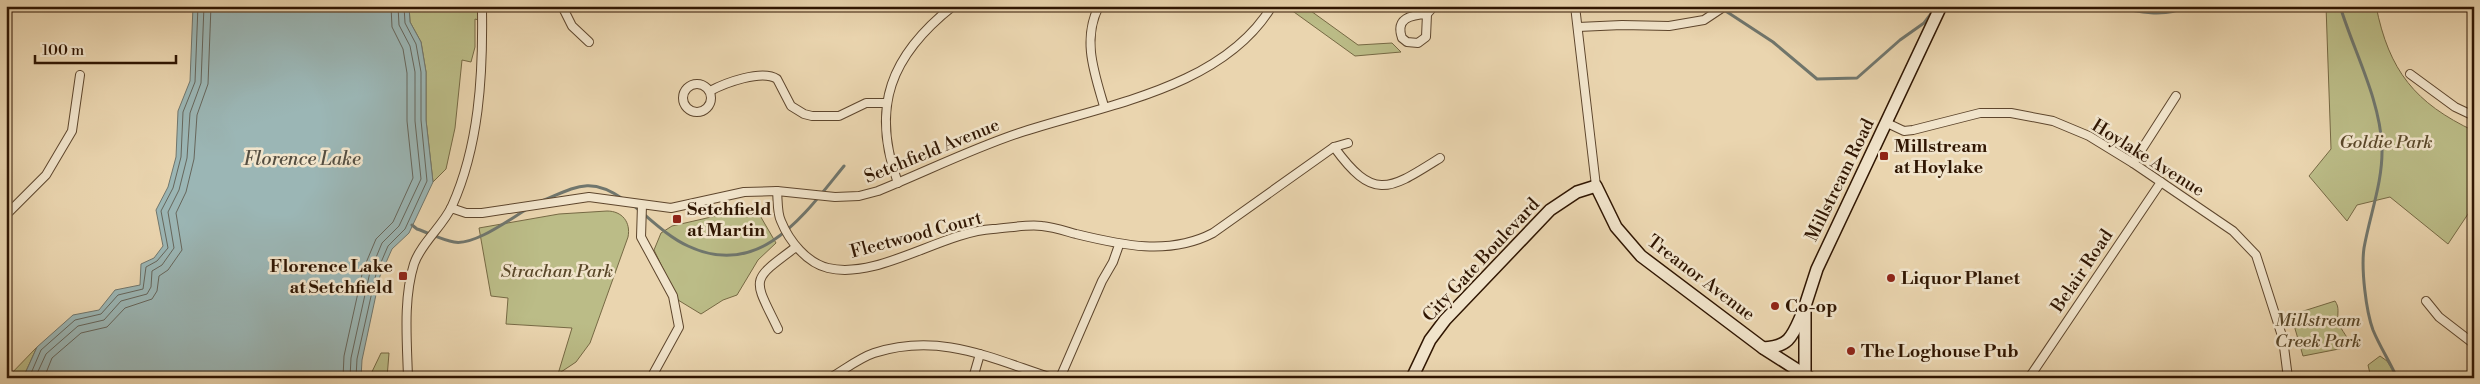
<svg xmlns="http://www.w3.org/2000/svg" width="2480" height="384" font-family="'Libre Bodoni',serif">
  <rect width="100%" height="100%" fill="#ead5af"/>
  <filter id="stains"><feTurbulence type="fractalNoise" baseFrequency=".004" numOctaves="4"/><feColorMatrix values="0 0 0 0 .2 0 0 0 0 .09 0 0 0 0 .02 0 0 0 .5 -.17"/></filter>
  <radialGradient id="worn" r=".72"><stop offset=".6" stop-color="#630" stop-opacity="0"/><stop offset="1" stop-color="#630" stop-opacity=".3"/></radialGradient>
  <g fill="#bbbc87" stroke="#766944">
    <path d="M409,6H486L482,21L475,19V47L471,62L462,60L455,128L446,169L433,182L426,120V72L421,42L410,22Z"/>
    <path d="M1304,6L1358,45L1392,43L1401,52L1355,56L1287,7Z"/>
    <path d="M1591,6H1699L1682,9L1599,10Z"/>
    <path d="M2326,6H2376C2389,71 2415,103 2474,131V205L2448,244L2390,197L2357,205L2347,221L2309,176L2331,149Z"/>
    <path d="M755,207L776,243L758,260L737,295L723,300L701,314L678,300L654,250L661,233L672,226Z"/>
    <path d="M607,211C622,211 631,222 628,237L590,343L576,362L558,374L572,328L506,324L508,298L491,296L479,228L559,214Z"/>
    <path d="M2335,301C2340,308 2337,313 2338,321C2339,327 2347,336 2350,343L2344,348L2303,356L2291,315Z"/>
    <path d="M37,347L23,378H7Z"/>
    <path d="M381,353H389L387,378H369Z"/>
    <path d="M2380,356L2387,361L2398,378H2371L2368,365Z"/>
  </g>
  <path fill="#9bb6b5" stroke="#70766d" d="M193,6H409L410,22L421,42L426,72V120L433,182L409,233L392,249L380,276L362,360L361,378H23L37,347L73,315L99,310L115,290L140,285L141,264L154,258L163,246L156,210L168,187L176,157L178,111L190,81Z"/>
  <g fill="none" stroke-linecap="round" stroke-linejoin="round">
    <g stroke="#66665c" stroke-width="1">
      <path d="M29,378L41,350L75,320L101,314L118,295L143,289L146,267L157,261L168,248L161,211L173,188L181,157L183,112L195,82L198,6"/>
      <path d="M35,378L46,354L78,326L104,320L121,301L147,294L151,287L152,271L162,265L174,248L168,212L179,190L187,158L190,113L201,83L204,6"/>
      <path d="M44,378L52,358L81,333L107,327L125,308L152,299L157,291L159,276L168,270L182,250L176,213L186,192L194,159L197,115L208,84L211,6"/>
      <path d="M343,378L344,356L363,270L376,239L393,222L413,178L407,121V73L403,49L392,27L391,6"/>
      <path d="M350,378L351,358L370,272L382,243L399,226L421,179L415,121V72L410,46L399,25L398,6"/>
      <path d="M356,378L357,359L376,274L388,246L405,229L427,181L421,120V72L416,44L405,23L404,6"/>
    </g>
    <g stroke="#70766d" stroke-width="3">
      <path d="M1718,6L1773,42L1817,79L1857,78L1900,40L1924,23L1934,10"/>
      <path d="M1994,6L2011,9L2030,6"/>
      <path d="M2112,6C2137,12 2165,18 2189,6"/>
      <path d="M2340,6C2354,52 2380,99 2382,147C2383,182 2370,214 2364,248C2361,269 2366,311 2373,330C2380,347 2390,362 2397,378"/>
      <path d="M542,201C576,187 590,176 623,199"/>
      <path d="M633,205C650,219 668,237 688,246C760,280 804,215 844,166"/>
      <path d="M412,225L417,229C429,233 442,240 454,242C474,246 510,219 527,209"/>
    </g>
    <g stroke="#5e462d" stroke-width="10">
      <g id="street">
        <path d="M562,6L572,26L589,42"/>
        <path d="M1099,6C1082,39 1094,72 1104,106"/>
        <path d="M1575,6L1596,186"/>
        <path d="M1427,14C1411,15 1395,18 1402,38L1407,42L1418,43L1426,37L1427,14L1434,6"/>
        <path d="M1578,27L1622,25L1669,26L1704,20L1725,6"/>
        <path d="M2410,74L2455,107L2474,116"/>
        <circle cx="697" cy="98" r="14"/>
        <path d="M710,91C725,83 762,69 777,79L791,106L804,114L812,116H839L866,103H887"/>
        <path d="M1887,123L1904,131L1913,130L1980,113H2011L2053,121L2089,136L2133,163L2233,231L2256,255L2283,339L2288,378"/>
        <path d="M1334,147C1374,202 1389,190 1440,158"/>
        <path d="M2133,163L2176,96"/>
        <path d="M898,183C870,107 891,55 953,6"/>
        <path d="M777,191C778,201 777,213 781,221C789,241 807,263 828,268C878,280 942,232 993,229C1009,228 1027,224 1042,226C1053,227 1065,231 1076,234C1121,245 1169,256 1213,233L1334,147L1348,143"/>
        <path d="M642,205L641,237L673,296L679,327L651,378"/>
        <path d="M451,208L466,213H482L589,197L671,208L744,192L777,191L835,197L859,196L878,191C925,172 971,149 1019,133C1103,105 1222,89 1272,6"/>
        <path d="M6,215L46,175L72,131L80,75"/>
        <path d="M2426,301L2439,317L2474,344"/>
        <path d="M778,329C753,277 749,282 796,247"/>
        <path d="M408,378C407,341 403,299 414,264C421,243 443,226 452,206C479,146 483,76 482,11L484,6"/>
        <path d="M830,378C844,370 859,358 874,353C940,332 990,358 1052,378"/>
        <path d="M973,378L980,354"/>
        <path d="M1060,378L1102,281L1113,262L1119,245"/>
        <path d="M2029,378L2161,182"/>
      </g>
    </g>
    <g stroke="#301602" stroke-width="14">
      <g id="secondary">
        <path d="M1763,348C1791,347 1793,334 1803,312"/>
        <path d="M1412,378L1430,340L1445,320L1550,210L1577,192L1596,186L1616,227L1641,256L1763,348L1810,378"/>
        <path d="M1805,378V306L1817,269L1941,6"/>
      </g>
    </g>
    <use href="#street" stroke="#f1e4cb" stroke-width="8"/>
    <use href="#secondary" stroke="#f1e4cb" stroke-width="11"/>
  </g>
  <g fill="#8f2418" stroke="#f1e4cb" stroke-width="2">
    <rect x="1879" y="151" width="10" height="10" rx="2.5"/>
    <rect x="672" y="214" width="10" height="10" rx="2.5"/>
    <rect x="398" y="271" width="10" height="10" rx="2.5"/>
    <circle cx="1891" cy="278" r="5"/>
    <circle cx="1775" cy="306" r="5"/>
    <circle cx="1851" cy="351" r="5"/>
  </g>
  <g text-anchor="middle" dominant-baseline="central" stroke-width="5" stroke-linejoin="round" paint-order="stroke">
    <g font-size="18" font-style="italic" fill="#5a482a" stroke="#f1e4cb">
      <text x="2386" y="142">Goldie Park</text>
      <text x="557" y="271">Strachan Park</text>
      <text x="2318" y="320">Millstream<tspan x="2318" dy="21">Creek Park</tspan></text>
    </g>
    <g font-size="18" font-weight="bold" fill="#301602" stroke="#f1e4cb" text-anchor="start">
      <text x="1894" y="146">Millstream<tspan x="1894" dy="21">at Hoylake</tspan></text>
      <text x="687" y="209">Setchfield<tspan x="687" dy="21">at Martin</tspan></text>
      <text x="393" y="266" text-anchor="end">Florence Lake<tspan x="393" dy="21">at Setchfield</tspan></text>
      <text x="1901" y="278">Liquor Planet</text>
      <text x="1785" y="306">Co-op</text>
      <text x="1861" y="351">The Loghouse Pub</text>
    </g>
    <g font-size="18" fill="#301602" stroke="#f1e4cb">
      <text transform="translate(932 151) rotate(-22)">Setchfield Avenue</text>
      <text transform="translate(2148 158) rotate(32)">Hoylake Avenue</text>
      <text transform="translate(1840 180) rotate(-64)">Millstream Road</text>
      <text transform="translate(916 235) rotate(-15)">Fleetwood Court</text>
      <text transform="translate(1481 260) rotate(-47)">City Gate Boulevard</text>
      <text transform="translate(2082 271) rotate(-56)">Belair Road</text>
      <text transform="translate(1701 278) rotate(37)">Treanor Avenue</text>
    </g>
    <g font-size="19" font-style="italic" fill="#554e41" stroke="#f1e4cb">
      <text x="302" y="159">Florence Lake</text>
    </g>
  </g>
  <rect width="2480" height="384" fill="none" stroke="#ead5af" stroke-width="25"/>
  <rect x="8" y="8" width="2465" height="369" fill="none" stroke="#301602" stroke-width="2.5"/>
  <rect x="12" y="12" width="2455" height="359" fill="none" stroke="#301602"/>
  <path d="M35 55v8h141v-8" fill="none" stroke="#301602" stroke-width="2.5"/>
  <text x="42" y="55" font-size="15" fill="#301602" stroke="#f1e4cb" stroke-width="4" paint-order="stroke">100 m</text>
  <rect width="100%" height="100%" filter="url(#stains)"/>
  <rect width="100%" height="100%" fill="url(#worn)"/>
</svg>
